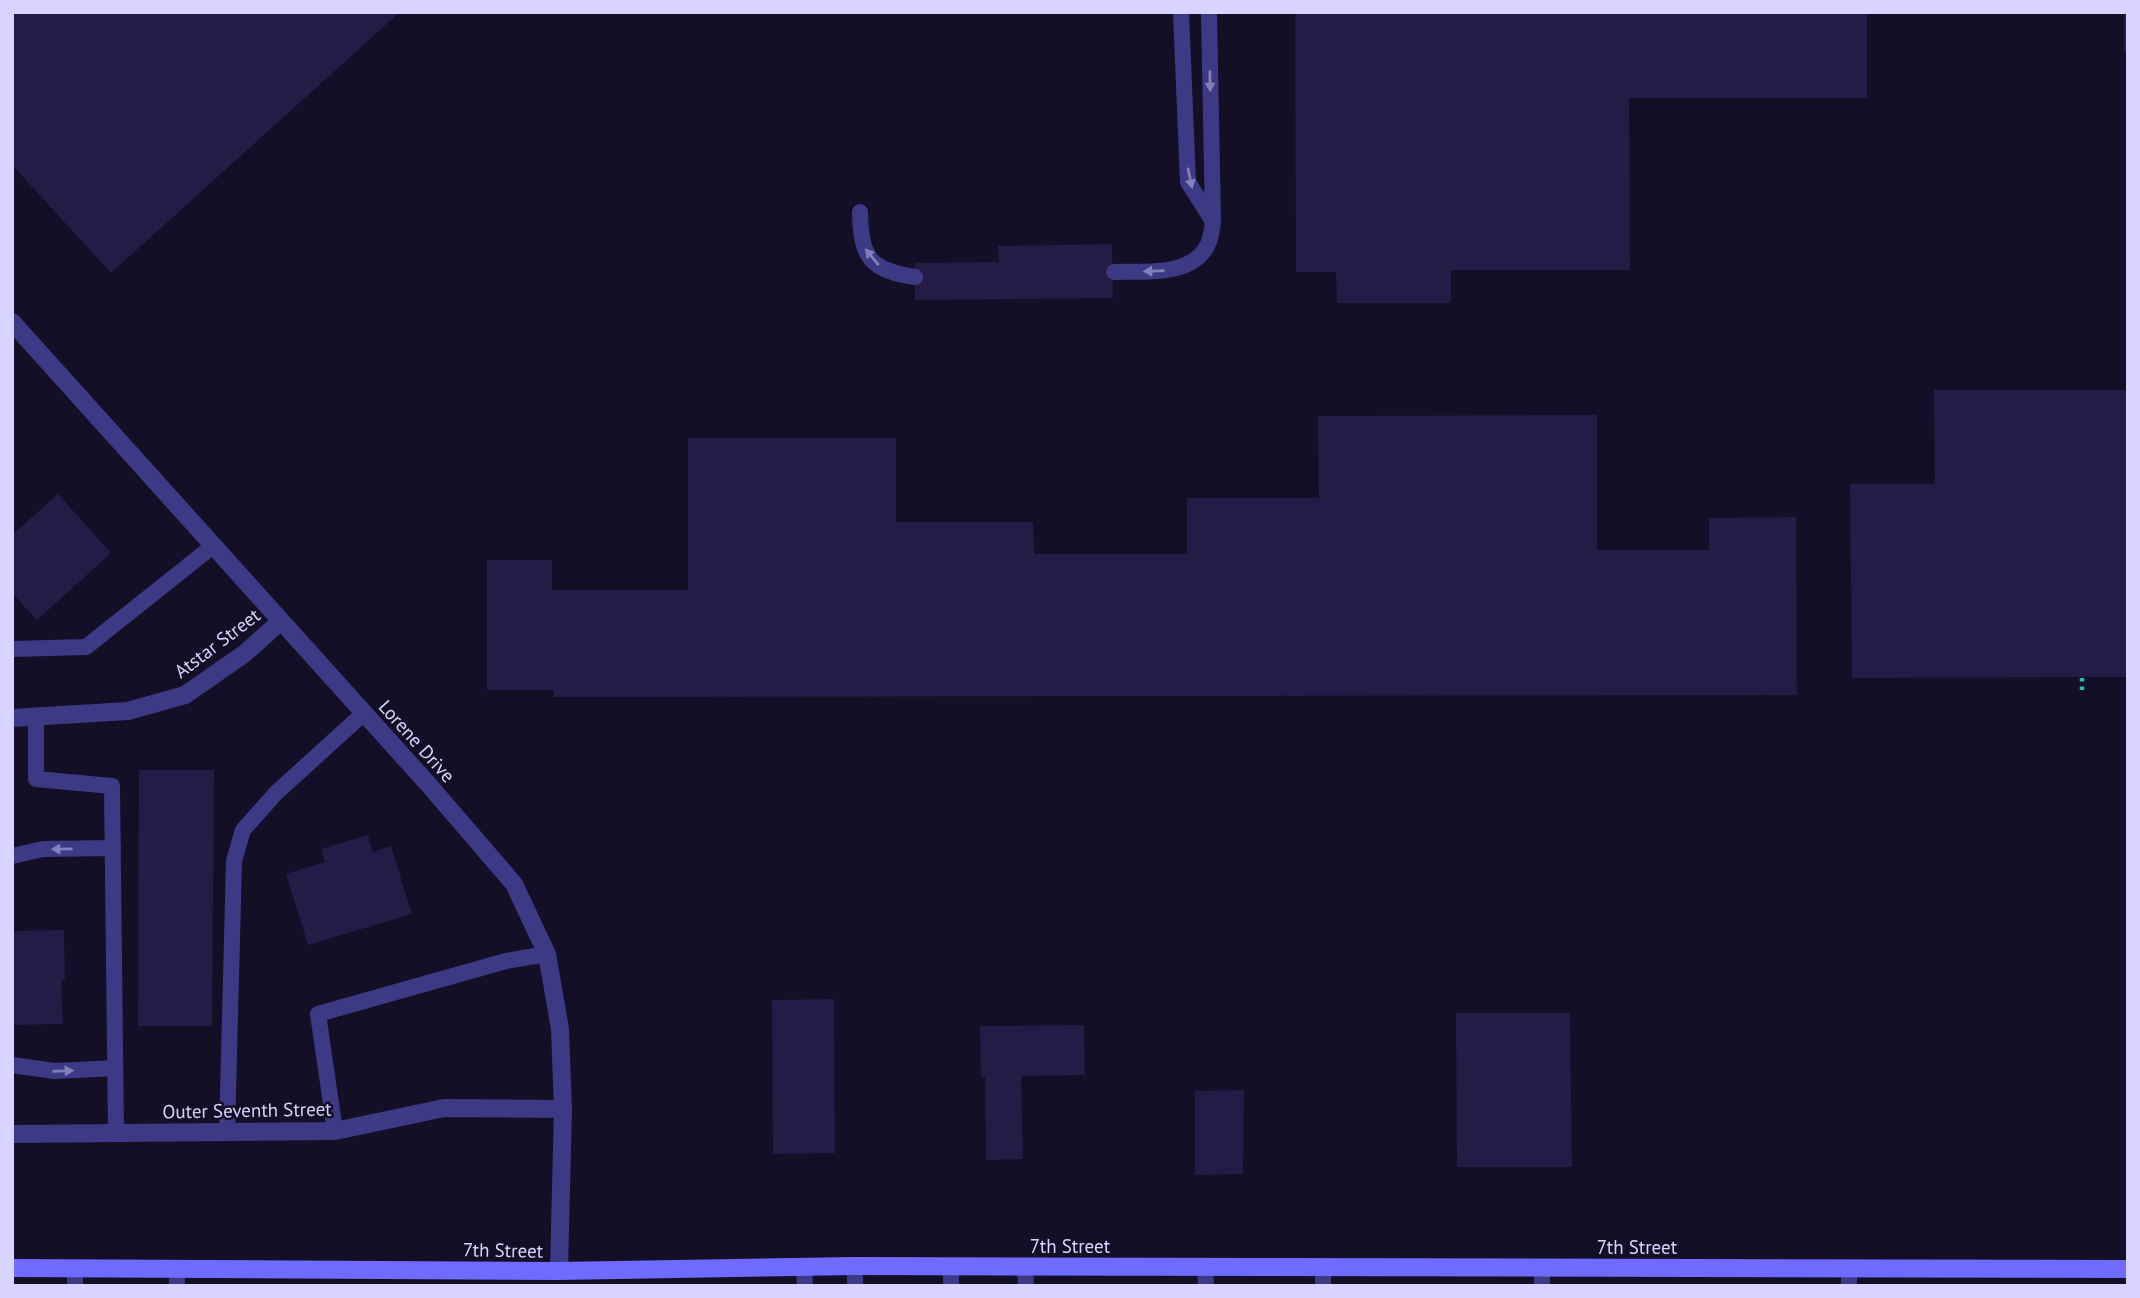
<svg xmlns="http://www.w3.org/2000/svg" width="2140" height="1298" font-family="'PT Sans',sans-serif">
  <rect width="100%" height="100%" fill="#130f26"/>
  <g fill="#241b47">
    <path d="M12,12H400L111,273L12,165Z"/>
    <path d="M1295,12H1867V98H1629L1630,270H1451V303H1337L1336,272H1296Z"/>
    <rect x="2124" y="12" width="4" height="41"/>
    <path d="M1112,244L1113,298L915,300V263L999,262L998,246Z"/>
    <path d="M1934,390H2128V677L1852,678L1850,484H1935Z"/>
    <path d="M1597,415V550H1709V518L1796,517L1797,695L554,697V690H487V560H552V590H688V438H896V522H1033L1034,554H1187V498H1319L1318,416Z"/>
    <path d="M58,494L111,553L37,620L12,593V535Z"/>
    <path d="M139,770H214L212,1026H138Z"/>
    <path d="M368,835L373,852L391,846L412,914L308,945L286,874L325,862L321,849Z"/>
    <path d="M64,930L65,979L61,981L63,1024L12,1025V931Z"/>
    <path d="M834,999L835,1153L773,1154L772,1000Z"/>
    <path d="M1456,1013H1570L1572,1167H1457Z"/>
    <path d="M1084,1025L1085,1075L1021,1076L1023,1159L986,1160L985,1077H981L980,1026Z"/>
    <path d="M1244,1090L1243,1174L1195,1175V1091Z"/>
  </g>
  <g fill="none" stroke-linecap="round" stroke-linejoin="round">
    <path stroke="#2fb8b0" stroke-width="4.5" stroke-dasharray="3.5 5" stroke-linecap="butt" d="M2082,690V677"/>
    <g stroke="#3d3a85" stroke-width="16">
      <path d="M1181,12L1188,182L1212,220"/>
      <path d="M860,212C861,257 869,270 915,277"/>
      <path d="M1114,272C1144,271 1193,277 1208,244C1211,238 1212,229 1213,222L1209,13"/>
      <path d="M12,649L86,647L213,546"/>
      <path d="M36,718V779L112,786L116,1133"/>
      <path d="M12,856L43,849L113,848"/>
      <path d="M12,1065L54,1071L115,1068"/>
      <path d="M335,1131L318,1014L506,961L547,954"/>
      <path d="M227,1132L234,861L243,830L276,793L364,713"/>
      <path d="M804,1267L805,1286"/>
      <path d="M951,1267V1286"/>
      <path d="M1025,1267L1026,1286"/>
      <path d="M1205,1267L1206,1286"/>
      <path d="M177,1268V1286"/>
      <path d="M1542,1268V1286"/>
      <path d="M1849,1268V1286"/>
      <path d="M75,1269V1286"/>
      <path d="M855,1286V1266"/>
      <path d="M1323,1286V1267"/>
    </g>
    <g stroke="#3d3a85" stroke-width="18">
      <path d="M12,718L128,711L185,695L244,654L281,621"/>
      <path d="M12,1134L335,1131L444,1108L563,1109"/>
    </g>
    <path stroke="#3d3a85" stroke-width="18" d="M12,322L428,784L514,884L547,954L560,1029L563,1109L559,1271"/>
    <path stroke="#6f6bff" stroke-width="18" d="M12,1268L559,1271L855,1266L2128,1269"/>
  </g>
  <defs><path id="oneway-solid" d="M-6-.8H1V-3.2L6.5 0L1 3.2V.8H-6Z" transform="scale(1.75)"/></defs>
  <g fill="#837fbc">
    <use href="#oneway-solid" transform="translate(1210 81) rotate(89)"/>
    <use href="#oneway-solid" transform="translate(1190 178) rotate(78)"/>
    <use href="#oneway-solid" transform="translate(872 257) rotate(-130)"/>
    <use href="#oneway-solid" transform="translate(1154 271) rotate(178)"/>
    <use href="#oneway-solid" transform="translate(62 849) rotate(179)"/>
    <use href="#oneway-solid" transform="translate(63 1071) rotate(-2)"/>
  </g>
  <g text-anchor="middle" dominant-baseline="central" stroke-width="5" stroke-linejoin="round" paint-order="stroke">
    <g font-size="19" fill="#d9d4ff" stroke="#130f26">
      <text transform="translate(217 643) rotate(-37)">Atstar Street</text>
      <text transform="translate(417 741) rotate(48)">Lorene Drive</text>
      <text transform="translate(247 1110) rotate(-1)">Outer Seventh Street</text>
      <text x="1070" y="1246">7th Street</text>
      <text x="1637" y="1247">7th Street</text>
      <text transform="translate(503 1250) rotate(1)">7th Street</text>
    </g>
  </g>
  <rect width="2140" height="1298" fill="none" stroke="#d9d4ff" stroke-width="28"/>
</svg>
